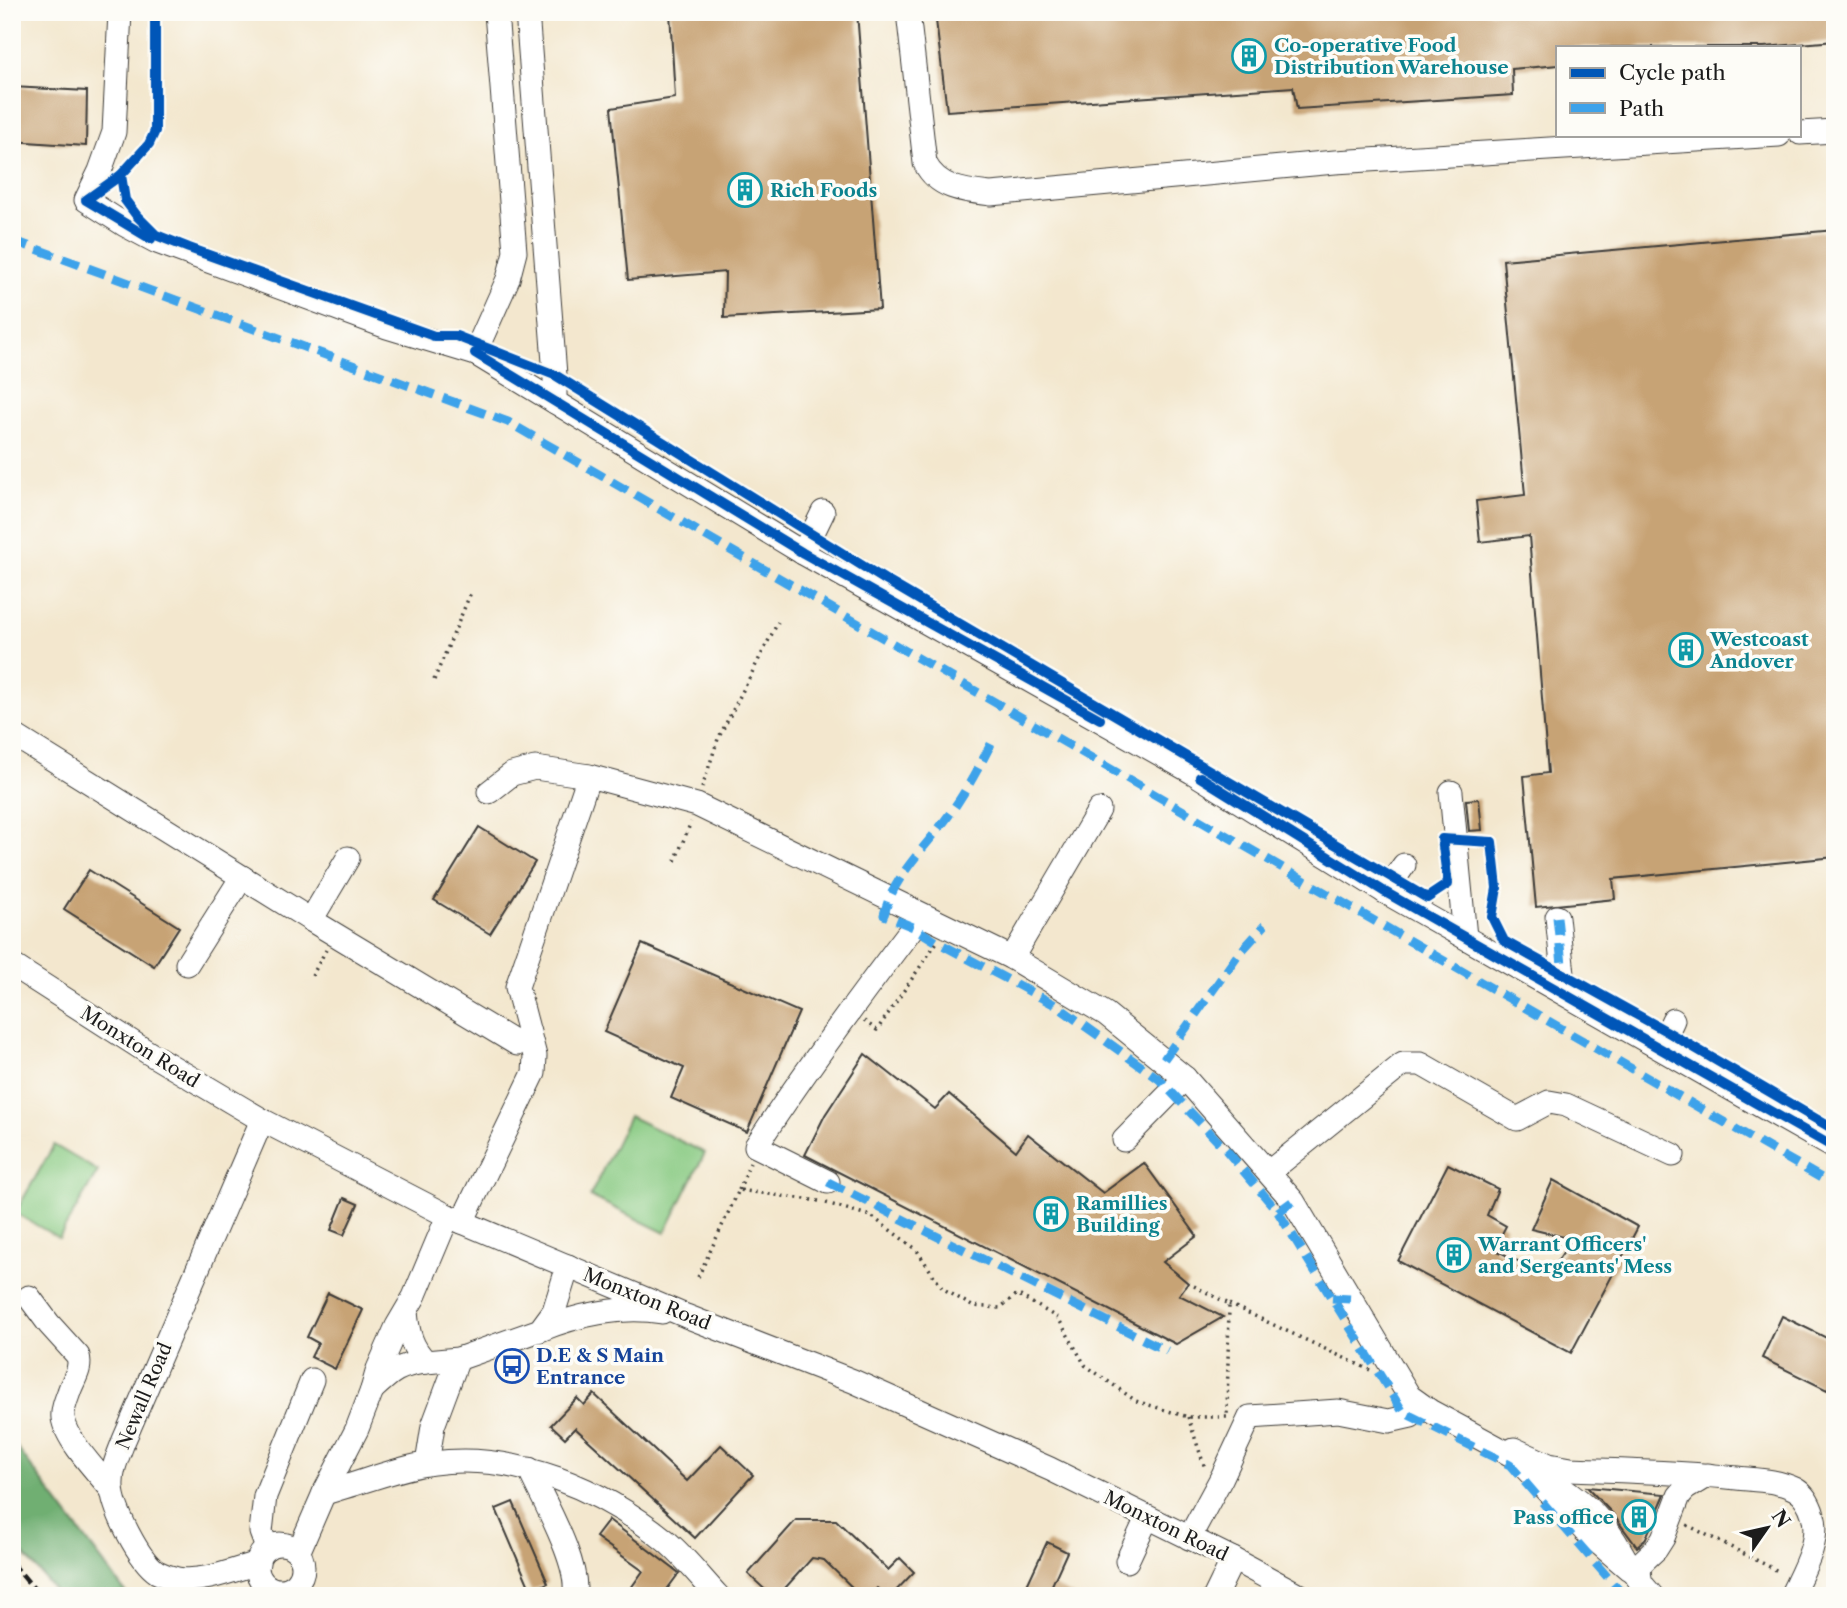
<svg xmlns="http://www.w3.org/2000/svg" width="1847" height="1608" font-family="'Libre Caslon Text',serif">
  <rect width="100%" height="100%" fill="#fdfcf7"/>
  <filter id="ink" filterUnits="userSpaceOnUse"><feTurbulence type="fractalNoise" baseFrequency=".0143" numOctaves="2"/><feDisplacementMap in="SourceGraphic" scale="14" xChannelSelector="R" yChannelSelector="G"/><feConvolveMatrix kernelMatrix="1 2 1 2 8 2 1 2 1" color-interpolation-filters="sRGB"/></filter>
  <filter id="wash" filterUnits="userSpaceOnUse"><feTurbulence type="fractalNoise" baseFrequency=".00686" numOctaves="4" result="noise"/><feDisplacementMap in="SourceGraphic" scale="28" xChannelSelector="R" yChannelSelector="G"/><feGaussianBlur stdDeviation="1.57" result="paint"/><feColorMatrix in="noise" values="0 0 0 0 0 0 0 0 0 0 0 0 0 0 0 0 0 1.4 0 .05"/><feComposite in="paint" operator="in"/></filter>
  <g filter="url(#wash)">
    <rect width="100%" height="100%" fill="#f3e7ce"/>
    <g fill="#8acb84" stroke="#537450" stroke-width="2">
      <path d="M629,1116L705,1153L665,1233L590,1196Z"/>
      <path d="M54,1145L98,1171L59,1238L15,1213Z"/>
    </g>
    <path fill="#6faf72" stroke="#466647" stroke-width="2" d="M12,1441L126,1593L129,1596H59L12,1540Z"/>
    <g id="blocks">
      <g fill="#c7a375">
        <path d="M670,12H857L880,309L724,318L725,272L628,280L611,108L675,98Z"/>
        <path d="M935,12H1835V41L1764,47H1558V65L1512,69L1513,95L1297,109L1293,87L947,111Z"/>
        <path d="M12,87L87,91L86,146L12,141Z"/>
        <path d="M1835,230V857L1613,879L1615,899L1536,907L1524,776L1548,773L1529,536L1480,542L1476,501L1525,495L1503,260Z"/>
        <path d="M1479,799L1482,830L1469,831L1466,800Z"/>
        <path d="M479,827L535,862L490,934L434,900Z"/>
        <path d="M89,870L179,927L154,966L64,909Z"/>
        <path d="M642,944L799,1012L747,1132L671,1098L684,1068L604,1032Z"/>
        <path d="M865,1054L935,1109L949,1094L1016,1151L1028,1134L1103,1193L1144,1163L1197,1236L1163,1262L1188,1283L1179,1295L1223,1317L1176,1344L805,1155L825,1115Z"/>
        <path d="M1448,1164L1498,1189L1487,1215L1506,1226L1494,1249L1547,1276L1572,1239L1531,1229L1553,1180L1638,1227L1571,1353L1398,1261Z"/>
        <path d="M344,1198L358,1204L344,1235L331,1230Z"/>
        <path d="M328,1293L363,1310L335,1369L311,1357L318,1343L307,1337Z"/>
        <path d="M1782,1316L1835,1342V1376L1827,1390L1762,1358Z"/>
        <path d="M594,1394L687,1481L721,1445L753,1475L695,1538L575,1428L565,1438L551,1425L577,1398L584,1405Z"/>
        <path d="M1587,1487L1665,1494L1645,1540L1637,1547L1612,1513Z"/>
        <path d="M513,1502L548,1583L531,1591L496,1509Z"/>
        <path d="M609,1520L679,1573L662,1596H643L631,1588L643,1571L596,1537Z"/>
        <path d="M796,1520H836L888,1570L900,1558L914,1572L891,1596H886L877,1588L869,1596H861L824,1560L812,1558L778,1596H772L748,1574Z"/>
        <path d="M1047,1542L1067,1552L1052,1585L1074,1596H1022Z"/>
      </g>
    </g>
  </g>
  <g filter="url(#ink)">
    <use href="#blocks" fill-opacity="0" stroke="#3c3a37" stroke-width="2"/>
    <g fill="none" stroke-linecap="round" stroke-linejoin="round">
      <g stroke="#3c3a37" stroke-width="25">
        <g id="minor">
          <path d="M120,12L114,132L100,171L86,200L125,225L157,242L387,327L476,354L803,553L1192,772L1385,892L1835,1148"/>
          <path d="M527,12L555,375V402"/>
          <path d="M908,12L925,163C938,189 965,191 991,194L1335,162L1779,135"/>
          <path d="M1800,133L1835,131"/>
          <path d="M476,354L478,346L508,279L515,252L496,12"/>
          <path d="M803,553L823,512"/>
          <path d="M12,734L311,920"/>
          <path d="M489,792L512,774L535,768L589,776"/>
          <path d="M1451,792L1465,937"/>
          <path d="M348,858L311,920L517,1044L529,1033L517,987L589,776L697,805L1012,958L1106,1014L1185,1078L1293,1201L1409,1396L1430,1411L1515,1457L1585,1531L1629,1569"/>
          <path d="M1385,892L1404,865"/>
          <path d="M1557,917L1563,974"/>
          <path d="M1012,958L1099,810"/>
          <path d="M187,964L242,877"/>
          <path d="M12,965L149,1053L262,1120L448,1216L686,1316L853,1381L1050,1469L1233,1559L1301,1596"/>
          <path d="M1660,1048L1673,1020"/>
          <path d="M1124,1140L1185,1078"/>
          <path d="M1269,1172L1403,1064H1421L1517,1119L1549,1102L1566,1105L1673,1155"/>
          <path d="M828,1182L756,1146C808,1066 864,991 922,915"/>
          <path d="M462,1222L534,1073L535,1056L529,1033"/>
          <path d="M29,1297L49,1324L78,1356C82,1370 73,1379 69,1392C66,1400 62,1410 63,1418C66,1440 98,1473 112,1490"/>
          <path d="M406,1312C408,1333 411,1347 426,1362L458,1359L540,1330L554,1311L568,1266"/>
          <path d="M540,1330C577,1315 622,1305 662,1312"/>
          <path d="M372,1390C392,1371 399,1365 426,1362"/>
          <path d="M1514,1449L1549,1465L1571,1469C1626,1471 1682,1472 1737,1478C1757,1480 1777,1480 1795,1489C1804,1494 1810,1505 1813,1515C1821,1541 1802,1572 1791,1596"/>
          <path d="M427,1464L433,1426L458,1359"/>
          <path d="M529,1469C542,1498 582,1567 574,1596"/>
          <path d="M1547,1478C1574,1494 1598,1513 1615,1541C1627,1561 1636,1579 1652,1596"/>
          <path d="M324,1493C358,1484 399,1467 433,1463C516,1452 602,1489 666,1541C685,1557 701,1578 718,1596"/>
          <path d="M1189,1538L1222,1477L1250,1417L1338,1411L1389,1421L1411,1416"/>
          <circle cx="280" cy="1567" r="23"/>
          <path d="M267,1548L261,1532L265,1496L312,1380"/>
          <path d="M298,1553L324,1493L357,1429L372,1390L378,1369L397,1326L414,1297L448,1216"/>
          <path d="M1127,1561L1147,1518"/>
          <path d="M258,1563C233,1570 204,1583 178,1579C172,1578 163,1575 157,1572C139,1560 113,1509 112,1487C111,1470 118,1456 124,1440L262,1120"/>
          <path d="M1641,1584L1639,1572L1641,1563L1656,1549L1663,1538L1679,1496L1685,1489L1708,1475"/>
          <path d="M1215,1596L1233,1559"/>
        </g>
      </g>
      <g stroke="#3c3a37" stroke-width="3.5" stroke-dasharray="2 5" stroke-linecap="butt">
        <path d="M434,680L472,590"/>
        <path d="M702,788L718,739L778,622"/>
        <path d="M675,861L691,822"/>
        <path d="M312,976L326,950"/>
        <path d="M864,1021L877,1030L937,942"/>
        <path d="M739,1190L750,1163"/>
        <path d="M826,1203L871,1216L916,1249L942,1288L972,1306L1000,1308L1017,1294L1058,1318L1085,1365L1136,1401L1188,1417H1231"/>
        <path d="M698,1277L739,1190L819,1201"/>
        <path d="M1194,1286L1229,1304L1227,1417"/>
        <path d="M1229,1304L1370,1370"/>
        <path d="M1188,1417L1205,1468"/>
        <path d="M1687,1525L1780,1572"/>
      </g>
      <use href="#minor" stroke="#fff" stroke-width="23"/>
      <path stroke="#1c1c1c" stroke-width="5" stroke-dasharray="10 5" stroke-linecap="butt" d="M12,1563L40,1596"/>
      <g stroke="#3da2ea" stroke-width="9" stroke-dasharray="18 9" stroke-linecap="butt">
        <path d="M12,240L508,422L1835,1186"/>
        <path d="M991,744C978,769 965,793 949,815C926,847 893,876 884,915L913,927L937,942L1057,1006L1159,1079L1226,1150L1278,1212L1403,1412L1510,1465L1624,1596"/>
        <path d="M1557,917L1563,974"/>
        <path d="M1164,1059L1237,956L1265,925"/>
        <path d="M828,1182L1167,1351"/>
        <path d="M1278,1212L1293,1201"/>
        <path d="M1332,1298L1350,1299"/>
      </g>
      <g stroke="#fdfcf7" stroke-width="15">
        <g id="cycleway">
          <path d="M155,12V131L149,144L121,175L125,200L137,216L156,235L189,248L434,336H456L555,375L887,581L1427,898L1448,884L1442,839L1492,842L1497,888L1492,917L1504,941L1666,1031L1835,1130"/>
          <path d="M121,175L86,200L151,239"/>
          <path d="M475,353L803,553L1100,719"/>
          <path d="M1200,777L1385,892L1835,1148"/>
        </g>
      </g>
      <use href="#cycleway" stroke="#0057b8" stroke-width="10"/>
    </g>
  </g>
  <defs>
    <g id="building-ring" transform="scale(1.75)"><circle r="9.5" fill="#fdfcf7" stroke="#0f9aa8" stroke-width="1.5"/><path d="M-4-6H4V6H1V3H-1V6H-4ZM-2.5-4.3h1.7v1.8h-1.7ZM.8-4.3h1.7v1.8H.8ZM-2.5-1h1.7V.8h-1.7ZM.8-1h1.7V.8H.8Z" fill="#0f9aa8"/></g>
    <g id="bus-ring" transform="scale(1.75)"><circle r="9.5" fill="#fdfcf7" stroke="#1a4fb4" stroke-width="1.5"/><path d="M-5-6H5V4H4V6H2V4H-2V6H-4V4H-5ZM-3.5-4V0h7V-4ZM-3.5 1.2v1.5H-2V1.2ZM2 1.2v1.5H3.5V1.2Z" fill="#1a4fb4"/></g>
  </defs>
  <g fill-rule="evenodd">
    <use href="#building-ring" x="1249" y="56"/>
    <use href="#building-ring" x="745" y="190"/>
    <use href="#building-ring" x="1686" y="650"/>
    <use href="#building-ring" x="1051" y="1214"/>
    <use href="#building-ring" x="1454" y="1255"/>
    <use href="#bus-ring" x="512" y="1366"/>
    <use href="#building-ring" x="1639" y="1517"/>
  </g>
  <g text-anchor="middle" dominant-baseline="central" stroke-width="7" stroke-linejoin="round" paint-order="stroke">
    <g font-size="19" font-weight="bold" fill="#0d838f" stroke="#fdfcf7" text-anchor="start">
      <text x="1274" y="45">Co-operative Food<tspan x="1274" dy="22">Distribution Warehouse</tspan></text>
      <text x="770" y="190">Rich Foods</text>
      <text x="1710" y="639">Westcoast<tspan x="1710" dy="22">Andover</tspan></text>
      <text x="1076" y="1203">Ramillies<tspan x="1076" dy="22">Building</tspan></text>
      <text x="1478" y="1244">Warrant Officers'<tspan x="1478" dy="22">and Sergeants' Mess</tspan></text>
      <text x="1614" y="1517" text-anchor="end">Pass office</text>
    </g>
    <g font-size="19" fill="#1c1c1c" stroke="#fdfcf7">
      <text transform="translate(140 1047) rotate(32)">Monxton Road</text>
      <text transform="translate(647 1299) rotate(22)">Monxton Road</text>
      <text transform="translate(144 1396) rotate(-67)">Newall Road</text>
      <text transform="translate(1166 1526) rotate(26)">Monxton Road</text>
    </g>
    <g font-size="19" font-weight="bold" fill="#164399" stroke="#fdfcf7" text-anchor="start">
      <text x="536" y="1355">D.E &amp; S Main<tspan x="536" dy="22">Entrance</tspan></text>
    </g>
  </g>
  <rect width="1847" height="1608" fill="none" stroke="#fdfcf7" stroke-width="42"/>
  <rect x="1556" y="46" width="245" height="91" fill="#fdfcf7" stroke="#a3a29f" stroke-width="2"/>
  <rect x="1570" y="68" width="35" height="10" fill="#0057b8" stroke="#a3a29f" stroke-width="2"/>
  <text x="1619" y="80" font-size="21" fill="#1c1c1c">Cycle path</text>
  <rect x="1570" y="103" width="35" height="10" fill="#3da2ea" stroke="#a3a29f" stroke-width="2"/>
  <text x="1619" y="116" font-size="21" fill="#1c1c1c">Path</text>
  <g transform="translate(1767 1528) rotate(56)" stroke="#fdfcf7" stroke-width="5" paint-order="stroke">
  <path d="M0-5L12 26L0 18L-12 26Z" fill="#1c1c1c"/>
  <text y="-10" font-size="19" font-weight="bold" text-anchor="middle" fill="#1c1c1c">N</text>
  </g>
</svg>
